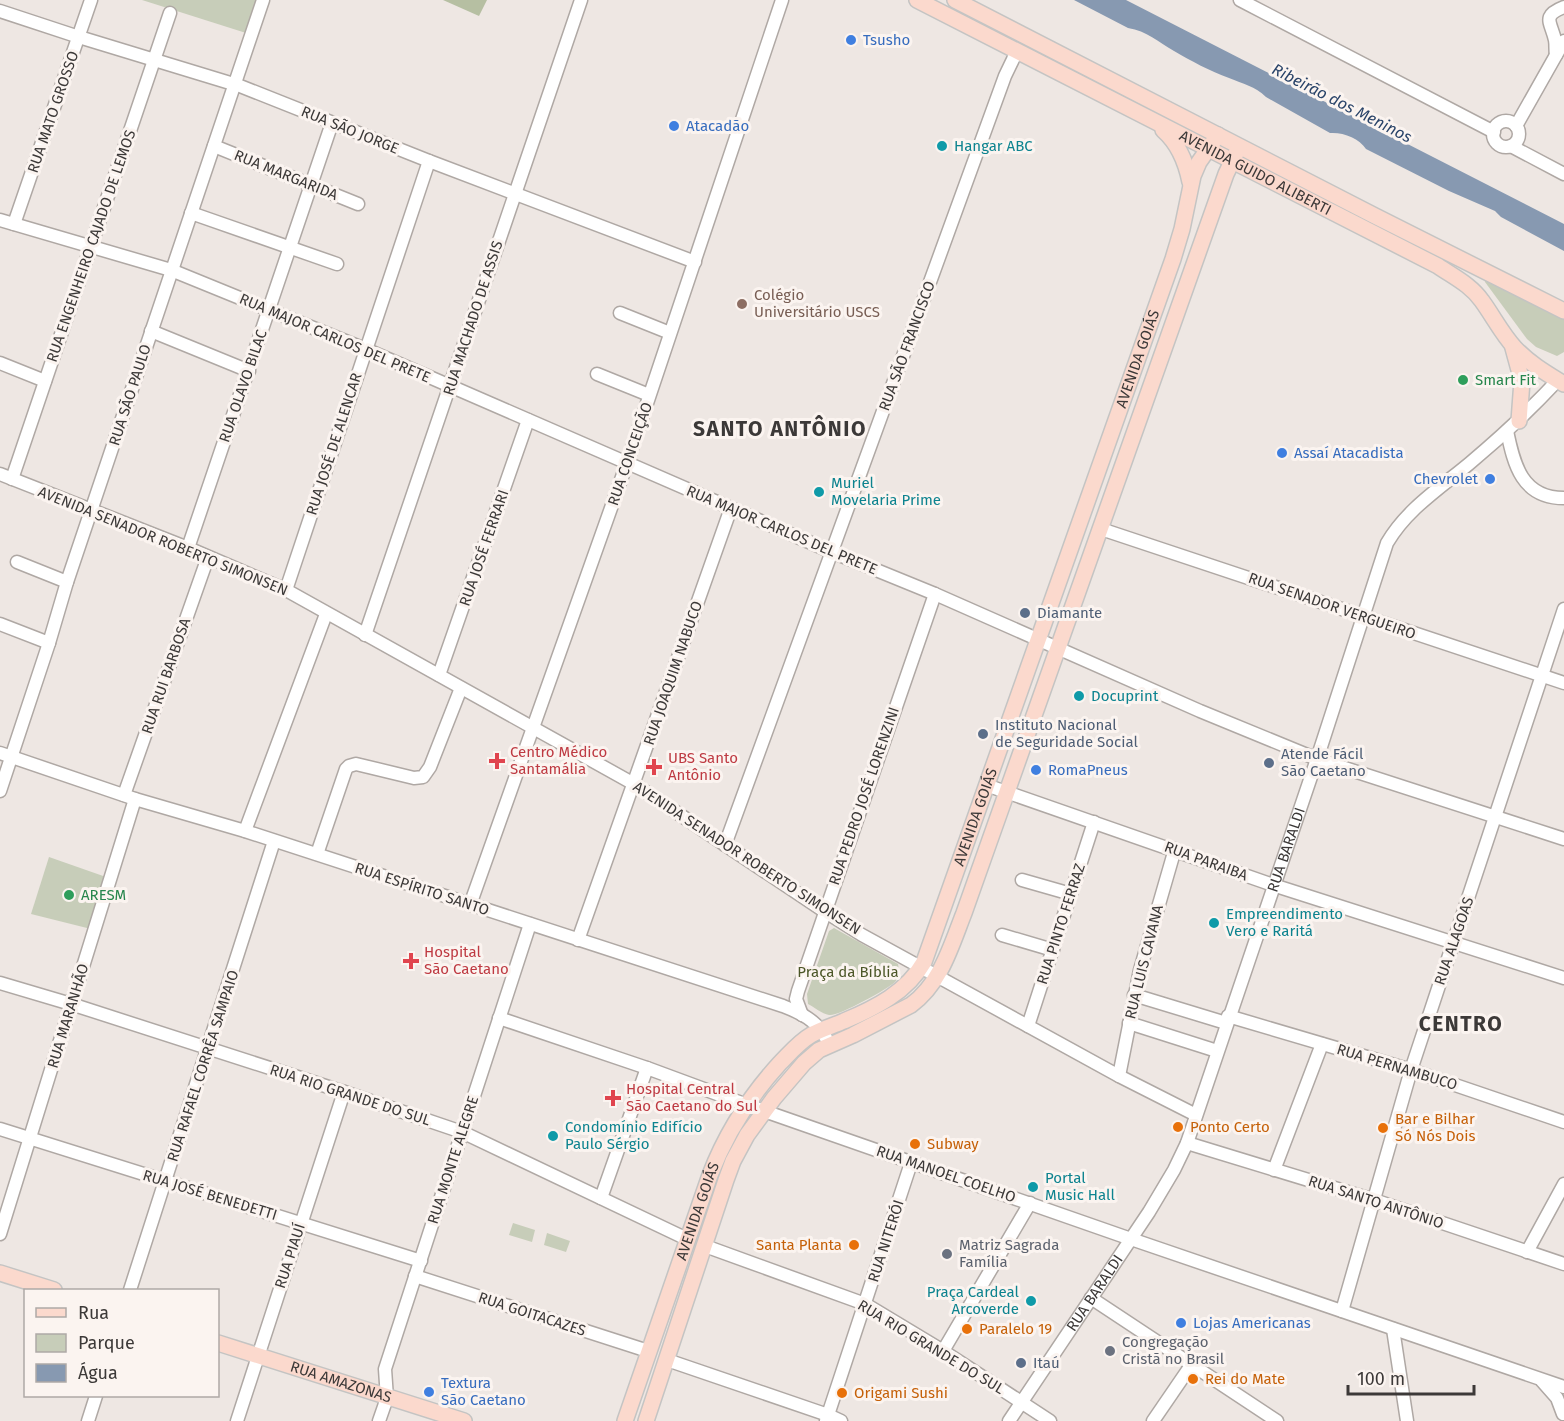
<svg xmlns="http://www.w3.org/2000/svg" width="1564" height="1421" font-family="'Fira Sans',sans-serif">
  <rect width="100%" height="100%" fill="#eee7e3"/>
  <g fill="#c7cdb9">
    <path d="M142,0H257L246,33Z"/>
    <path d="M1484,277L1564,319V352L1557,356L1536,347L1527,339L1485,282Z"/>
    <path d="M49,857L106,877L91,929L31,914Z"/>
    <path d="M834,928L898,964C899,970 900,977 895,982C888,989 837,1017 829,1015C822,1014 814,1007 808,1004L807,994L829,931Z"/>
    <path d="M513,1223L535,1230L532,1242L509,1235Z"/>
    <path d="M547,1233L570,1241L566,1252L544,1245Z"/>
  </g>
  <path fill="#b6bfa2" d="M443,0H487L479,16Z"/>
  <path fill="#8799b1" d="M1074,0H1126L1564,224V251L1501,217L1495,211L1449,191L1366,149C1359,138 1343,132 1330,133L1266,97C1255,86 1243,84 1229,78C1210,71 1191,61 1174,51C1158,42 1147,31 1128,28Z"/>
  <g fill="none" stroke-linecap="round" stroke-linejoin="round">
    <g stroke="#afa8a4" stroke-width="15">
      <g id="minor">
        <path d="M1240,0L1494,132"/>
        <path d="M0,11L79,37L240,86L429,161L695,262"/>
        <path d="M1556,55C1555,50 1556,45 1555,40C1551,22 1541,16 1564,7"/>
        <circle cx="1506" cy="134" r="13"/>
        <path d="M1516,126L1564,41"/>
        <path d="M214,146L358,204"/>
        <path d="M1511,146L1564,174"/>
        <path d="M191,213L337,264"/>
        <path d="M0,220L171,270L365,349L832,552L935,594L1200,711L1317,759L1564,839"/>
        <path d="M14,224L91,0"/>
        <path d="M620,313L670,333"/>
        <path d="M151,331L249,371"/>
        <path d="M0,363L45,381"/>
        <path d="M597,374L649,395"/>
        <path d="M1507,431C1514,465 1522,498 1564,498"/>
        <path d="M0,474L188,548L286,590L634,784L824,911L862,935L1119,1076L1196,1115"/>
        <path d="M12,479L170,13"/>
        <path d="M1101,529L1564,683"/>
        <path d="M188,548L332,123"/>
        <path d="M17,562L67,582"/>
        <path d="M286,590L429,161"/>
        <path d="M0,624L49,643"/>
        <path d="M365,635L581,0"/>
        <path d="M439,675L528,420"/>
        <path d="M0,753L135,799L245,831L783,1006C801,1013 816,1020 826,1038"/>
        <path d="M986,785L1273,885L1564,978"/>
        <path d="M0,791L49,643L67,582L263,0"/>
        <path d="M124,795L208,557"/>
        <path d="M245,831L326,614"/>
        <path d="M725,845L1005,76L1017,51"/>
        <path d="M317,854L346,769L349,766L356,764L414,778L423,777L430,767L461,688"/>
        <path d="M1022,880L1071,894"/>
        <path d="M470,905L627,463L782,0"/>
        <path d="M1002,935L1053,950"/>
        <path d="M578,940L731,508"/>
        <path d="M0,983L71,1004L344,1092L462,1132L687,1239"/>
        <path d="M1134,995L1226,1023"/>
        <path d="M802,1015L796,999L798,991L935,594"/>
        <path d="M1228,1016L1411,1070L1564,1122"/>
        <path d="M499,1018L647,1068L747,1105L1131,1239L1564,1387"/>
        <path d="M1129,1023L1217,1051"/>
        <path d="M1028,1026L1094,822"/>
        <path d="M1119,1076L1140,970L1175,849"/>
        <path d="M0,1129L421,1261"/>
        <path d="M1187,1143L1374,1200L1564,1264"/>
        <path d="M1274,1170L1322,1044"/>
        <path d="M601,1198L647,1068"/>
        <path d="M0,1234L135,799"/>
        <path d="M705,1246L865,1304L943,1351L1050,1421"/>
        <path d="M1527,1252L1564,1184"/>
        <path d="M415,1276L648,1351"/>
        <path d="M130,1290L274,841"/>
        <path d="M1091,1298L1277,1421"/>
        <path d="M1342,1311L1411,1070L1564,609"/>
        <path d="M1393,1329L1407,1421"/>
        <path d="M943,1351L1030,1203"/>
        <path d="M667,1360L828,1415L841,1421"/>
        <path d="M1542,1381L1557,1398L1563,1414"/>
        <path d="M88,1421L96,1396"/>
        <path d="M237,1421L344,1092"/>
        <path d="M379,1421L387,1398L385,1369L530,924"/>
        <path d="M826,1421L911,1163"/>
        <path id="s1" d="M1009,1421L1149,1212L1174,1170L1187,1143L1317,759L1387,543C1407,509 1440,488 1470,463C1501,437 1530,410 1558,380"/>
        <path d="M1153,1421L1192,1364"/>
      </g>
    </g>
    <g stroke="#c4c4c3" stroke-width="18">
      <g id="major">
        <path id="s2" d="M917,0L1438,266C1454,277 1471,285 1482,301C1493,316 1502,334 1515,348C1529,363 1546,373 1564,384"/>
        <path d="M955,0L1375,216L1564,311"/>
        <path d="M1163,130C1179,144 1186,162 1190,182"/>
        <path d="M1513,348L1522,381L1519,421"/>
        <path d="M0,1273L54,1290"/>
        <path id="s3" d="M218,1343L464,1421"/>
        <path id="s4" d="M625,1421L710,1175C726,1133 750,1096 780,1063C790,1053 799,1042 811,1035C821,1029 833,1026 844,1021C875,1008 907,992 924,962L1173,259L1182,229L1193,176L1199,162L1218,135"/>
        <path d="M646,1421L726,1180L733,1161L747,1135L774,1098L804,1063L819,1050L853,1035L911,1005C941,983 951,946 964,913L1226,174L1239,147"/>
      </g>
    </g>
    <use href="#minor" stroke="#fff" stroke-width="12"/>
    <use href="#major" stroke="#fbd9cd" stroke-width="15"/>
  </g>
  <g fill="#3f7fe0" stroke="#fbf4f0" stroke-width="2">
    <circle cx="851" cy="40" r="6"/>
    <circle cx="674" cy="126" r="6"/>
    <circle cx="1282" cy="453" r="6"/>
    <circle cx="1490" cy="479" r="6"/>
    <circle cx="1036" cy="770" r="6"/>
    <circle cx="1181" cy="1323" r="6"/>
    <circle cx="429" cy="1392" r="6"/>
  </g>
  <g fill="#0f9aa8" stroke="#fbf4f0" stroke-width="2">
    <circle cx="942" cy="146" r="6"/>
    <circle cx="819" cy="492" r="6"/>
    <circle cx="1079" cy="696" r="6"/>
    <circle cx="1214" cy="923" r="6"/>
    <circle cx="553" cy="1136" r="6"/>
    <circle cx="1033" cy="1187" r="6"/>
    <circle cx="1031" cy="1301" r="6"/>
  </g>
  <circle fill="#8d6e63" stroke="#fbf4f0" stroke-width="2" cx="742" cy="304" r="6"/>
  <g fill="#2e9e5b" stroke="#fbf4f0" stroke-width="2">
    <circle cx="1463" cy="380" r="6"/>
    <circle cx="69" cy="895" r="6"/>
  </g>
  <g fill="#5c6f8a" stroke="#fbf4f0" stroke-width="2">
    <circle cx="1025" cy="613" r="6"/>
    <circle cx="983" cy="734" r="6"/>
    <circle cx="1269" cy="763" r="6"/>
    <circle cx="1021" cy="1363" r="6"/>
  </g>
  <g fill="#e0444e" stroke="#fbf4f0" stroke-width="2">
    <path d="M494 752h6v6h6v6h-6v6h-6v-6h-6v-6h6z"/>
    <path d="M651 758h6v6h6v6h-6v6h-6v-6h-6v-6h6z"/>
    <path d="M408 952h6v6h6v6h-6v6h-6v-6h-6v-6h6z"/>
    <path d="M610 1089h6v6h6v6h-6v6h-6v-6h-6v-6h6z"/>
  </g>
  <g fill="#e8710a" stroke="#fbf4f0" stroke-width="2">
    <circle cx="1178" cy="1127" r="6"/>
    <circle cx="1383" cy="1128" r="6"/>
    <circle cx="915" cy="1144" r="6"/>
    <circle cx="854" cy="1245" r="6"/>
    <circle cx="967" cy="1329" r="6"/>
    <circle cx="1193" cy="1379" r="6"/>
    <circle cx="842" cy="1393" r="6"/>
  </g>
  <g fill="#6b7280" stroke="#fbf4f0" stroke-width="2">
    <circle cx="947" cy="1254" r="6"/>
    <circle cx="1110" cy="1351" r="6"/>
  </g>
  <g text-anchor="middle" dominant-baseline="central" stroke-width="6" stroke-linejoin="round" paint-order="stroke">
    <g font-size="15" fill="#366cbe" stroke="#fbf4f0" text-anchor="start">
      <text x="863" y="40">Tsusho</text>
      <text x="686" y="126">Atacadão</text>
      <text x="1294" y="453">Assaí Atacadista</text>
      <text x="1478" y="479" text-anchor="end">Chevrolet</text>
      <text x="1048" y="770">RomaPneus</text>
      <text x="1193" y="1323">Lojas Americanas</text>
      <text x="441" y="1383">Textura<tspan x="441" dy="17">São Caetano</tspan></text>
    </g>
    <g font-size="15" fill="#3c3938" stroke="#fbf4f0">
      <text transform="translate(53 112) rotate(-71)">RUA MATO GROSSO</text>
      <text transform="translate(350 130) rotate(22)">RUA SÃO JORGE</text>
      <text stroke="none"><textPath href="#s2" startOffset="380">AVENIDA GUIDO ALIBERTI</textPath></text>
      <text transform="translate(286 175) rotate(22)">RUA MARGARIDA</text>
      <text transform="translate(91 246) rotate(-71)">RUA ENGENHEIRO CAJADO DE LEMOS</text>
      <text transform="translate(473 318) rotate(-72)">RUA MACHADO DE ASSIS</text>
      <text transform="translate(335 338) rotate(23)">RUA MAJOR CARLOS DEL PRETE</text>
      <text transform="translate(907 346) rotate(-70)">RUA SÃO FRANCISCO</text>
      <text stroke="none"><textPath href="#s4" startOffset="1212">AVENIDA GOIÁS</textPath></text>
      <text transform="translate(243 386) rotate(-71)">RUA OLAVO BILAC</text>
      <text transform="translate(130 395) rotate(-72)">RUA SÃO PAULO</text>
      <text transform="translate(334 444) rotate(-72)">RUA JOSÉ DE ALENCAR</text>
      <text transform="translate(630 454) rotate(-71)">RUA CONCEIÇÃO</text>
      <text transform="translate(782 530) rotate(23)">RUA MAJOR CARLOS DEL PRETE</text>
      <text transform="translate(163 541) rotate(22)">AVENIDA SENADOR ROBERTO SIMONSEN</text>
      <text transform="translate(484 548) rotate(-71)">RUA JOSÉ FERRARI</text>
      <text transform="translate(1332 606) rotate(19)">RUA SENADOR VERGUEIRO</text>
      <text transform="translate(673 673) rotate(-71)">RUA JOAQUIM NABUCO</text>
      <text transform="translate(166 676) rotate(-71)">RUA RUI BARBOSA</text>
      <text transform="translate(864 796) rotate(-71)">RUA PEDRO JOSÉ LORENZINI</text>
      <text stroke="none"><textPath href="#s4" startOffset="726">AVENIDA GOIÁS</textPath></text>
      <text stroke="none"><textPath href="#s1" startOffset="640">RUA BARALDI</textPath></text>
      <text transform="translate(747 858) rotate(33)">AVENIDA SENADOR ROBERTO SIMONSEN</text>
      <text transform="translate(1206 861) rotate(20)">RUA PARAIBA</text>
      <text transform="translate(422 889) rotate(18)">RUA ESPÍRITO SANTO</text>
      <text transform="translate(1061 924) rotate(-72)">RUA PINTO FERRAZ</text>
      <text transform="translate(1454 941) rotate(-71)">RUA ALAGOAS</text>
      <text transform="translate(1144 962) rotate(-76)">RUA LUIS CAVANA</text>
      <text transform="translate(68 1016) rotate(-73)">RUA MARANHÃO</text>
      <text transform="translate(203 1066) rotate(-72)">RUA RAFAEL CORRÊA SAMPAIO</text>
      <text transform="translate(1397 1067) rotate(17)">RUA PERNAMBUCO</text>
      <text transform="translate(350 1095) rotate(18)">RUA RIO GRANDE DO SUL</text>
      <text transform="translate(453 1160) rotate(-72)">RUA MONTE ALEGRE</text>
      <text transform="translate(946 1174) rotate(19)">RUA MANOEL COELHO</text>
      <text transform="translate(210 1195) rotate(17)">RUA JOSÉ BENEDETTI</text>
      <text transform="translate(1376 1202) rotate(18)">RUA SANTO ANTÔNIO</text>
      <text stroke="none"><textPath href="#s4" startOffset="222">AVENIDA GOIÁS</textPath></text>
      <text transform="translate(886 1241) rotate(-72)">RUA NITERÓI</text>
      <text transform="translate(290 1256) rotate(-72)">RUA PIAUÍ</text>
      <text stroke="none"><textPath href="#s1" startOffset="154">RUA BARALDI</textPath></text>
      <text transform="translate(532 1314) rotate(18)">RUA GOITACAZES</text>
      <text transform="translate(931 1347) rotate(31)">RUA RIO GRANDE DO SUL</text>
      <text stroke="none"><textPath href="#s3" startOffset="129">RUA AMAZONAS</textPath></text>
    </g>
    <g font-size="15" fill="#0d838f" stroke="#fbf4f0" text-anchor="start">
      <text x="954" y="146">Hangar ABC</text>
      <text x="831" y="483">Muriel<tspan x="831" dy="17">Movelaria Prime</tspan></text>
      <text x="1091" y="696">Docuprint</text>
      <text x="1226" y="914">Empreendimento<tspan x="1226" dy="17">Vero e Raritá</tspan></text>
      <text x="565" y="1127">Condomínio Edifício<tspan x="565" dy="17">Paulo Sérgio</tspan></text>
      <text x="1045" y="1178">Portal<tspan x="1045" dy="17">Music Hall</tspan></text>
      <text x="1019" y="1292" text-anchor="end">Praça Cardeal<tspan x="1019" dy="17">Arcoverde</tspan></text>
    </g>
    <g font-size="15" fill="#785e54" stroke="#fbf4f0" text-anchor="start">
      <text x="754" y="295">Colégio<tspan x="754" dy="17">Universitário USCS</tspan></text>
    </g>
    <g font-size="15" fill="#27864d" stroke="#fbf4f0" text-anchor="start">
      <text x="1475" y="380">Smart Fit</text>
      <text x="81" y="895">ARESM</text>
    </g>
    <g font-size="15" fill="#4e5e75" stroke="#fbf4f0" text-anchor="start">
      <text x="1037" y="613">Diamante</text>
      <text x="995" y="725">Instituto Nacional<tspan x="995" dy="17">de Seguridade Social</tspan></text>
      <text x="1281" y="754">Atende Fácil<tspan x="1281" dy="17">São Caetano</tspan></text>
      <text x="1033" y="1363">Itaú</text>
    </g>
    <g font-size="15" fill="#be3a42" stroke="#fbf4f0" text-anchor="start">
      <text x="510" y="752">Centro Médico<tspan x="510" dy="17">Santamália</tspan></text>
      <text x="668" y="758">UBS Santo<tspan x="668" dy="17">Antônio</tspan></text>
      <text x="424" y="952">Hospital<tspan x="424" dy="17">São Caetano</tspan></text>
      <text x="626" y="1089">Hospital Central<tspan x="626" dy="17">São Caetano do Sul</tspan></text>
    </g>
    <g font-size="15" fill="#4b5627" stroke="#fbf4f0">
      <text x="848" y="972">Praça da Bíblia</text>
    </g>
    <g font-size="15" fill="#c56008" stroke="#fbf4f0" text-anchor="start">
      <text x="1395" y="1119">Bar e Bilhar<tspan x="1395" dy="17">Só Nós Dois</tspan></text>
      <text x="1190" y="1127">Ponto Certo</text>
      <text x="927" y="1144">Subway</text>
      <text x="842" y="1245" text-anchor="end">Santa Planta</text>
      <text x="979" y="1329">Paralelo 19</text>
      <text x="1205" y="1379">Rei do Mate</text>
      <text x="854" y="1393">Origami Sushi</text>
    </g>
    <g font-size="15" fill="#5b616d" stroke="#fbf4f0" text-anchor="start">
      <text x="959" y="1245">Matriz Sagrada<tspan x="959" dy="17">Família</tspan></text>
      <text x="1122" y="1342">Congregação<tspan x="1122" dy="17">Cristã no Brasil</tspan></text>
    </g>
    <g font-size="16" font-style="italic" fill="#2a4469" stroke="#fbf4f0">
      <text transform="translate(1342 103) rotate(27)">Ribeirão dos Meninos</text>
    </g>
    <g font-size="21" font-weight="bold" letter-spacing="1.5" fill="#3c3938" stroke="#fbf4f0">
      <text x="780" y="429">SANTO ANTÔNIO</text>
      <text x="1461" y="1024">CENTRO</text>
    </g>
  </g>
  <rect x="24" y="1289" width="195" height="108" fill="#fbf4f0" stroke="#afa9a6" stroke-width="1.5"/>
  <rect x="36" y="1308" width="30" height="9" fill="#fbd9cd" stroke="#afa9a6" stroke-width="1.5"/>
  <text x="78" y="1319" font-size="18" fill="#3c3938">Rua</text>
  <rect x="36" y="1334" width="30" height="18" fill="#c7cdb9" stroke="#afa9a6" stroke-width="1.5"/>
  <text x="78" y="1349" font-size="18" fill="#3c3938">Parque</text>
  <rect x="36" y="1364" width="30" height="18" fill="#8799b1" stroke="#afa9a6" stroke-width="1.5"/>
  <text x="78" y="1379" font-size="18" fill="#3c3938">Água</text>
  <path d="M1348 1385v9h126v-9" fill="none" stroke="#3c3938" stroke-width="3"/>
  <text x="1357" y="1385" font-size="18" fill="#3c3938" stroke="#fbf4f0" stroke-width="4.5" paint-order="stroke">100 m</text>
</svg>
